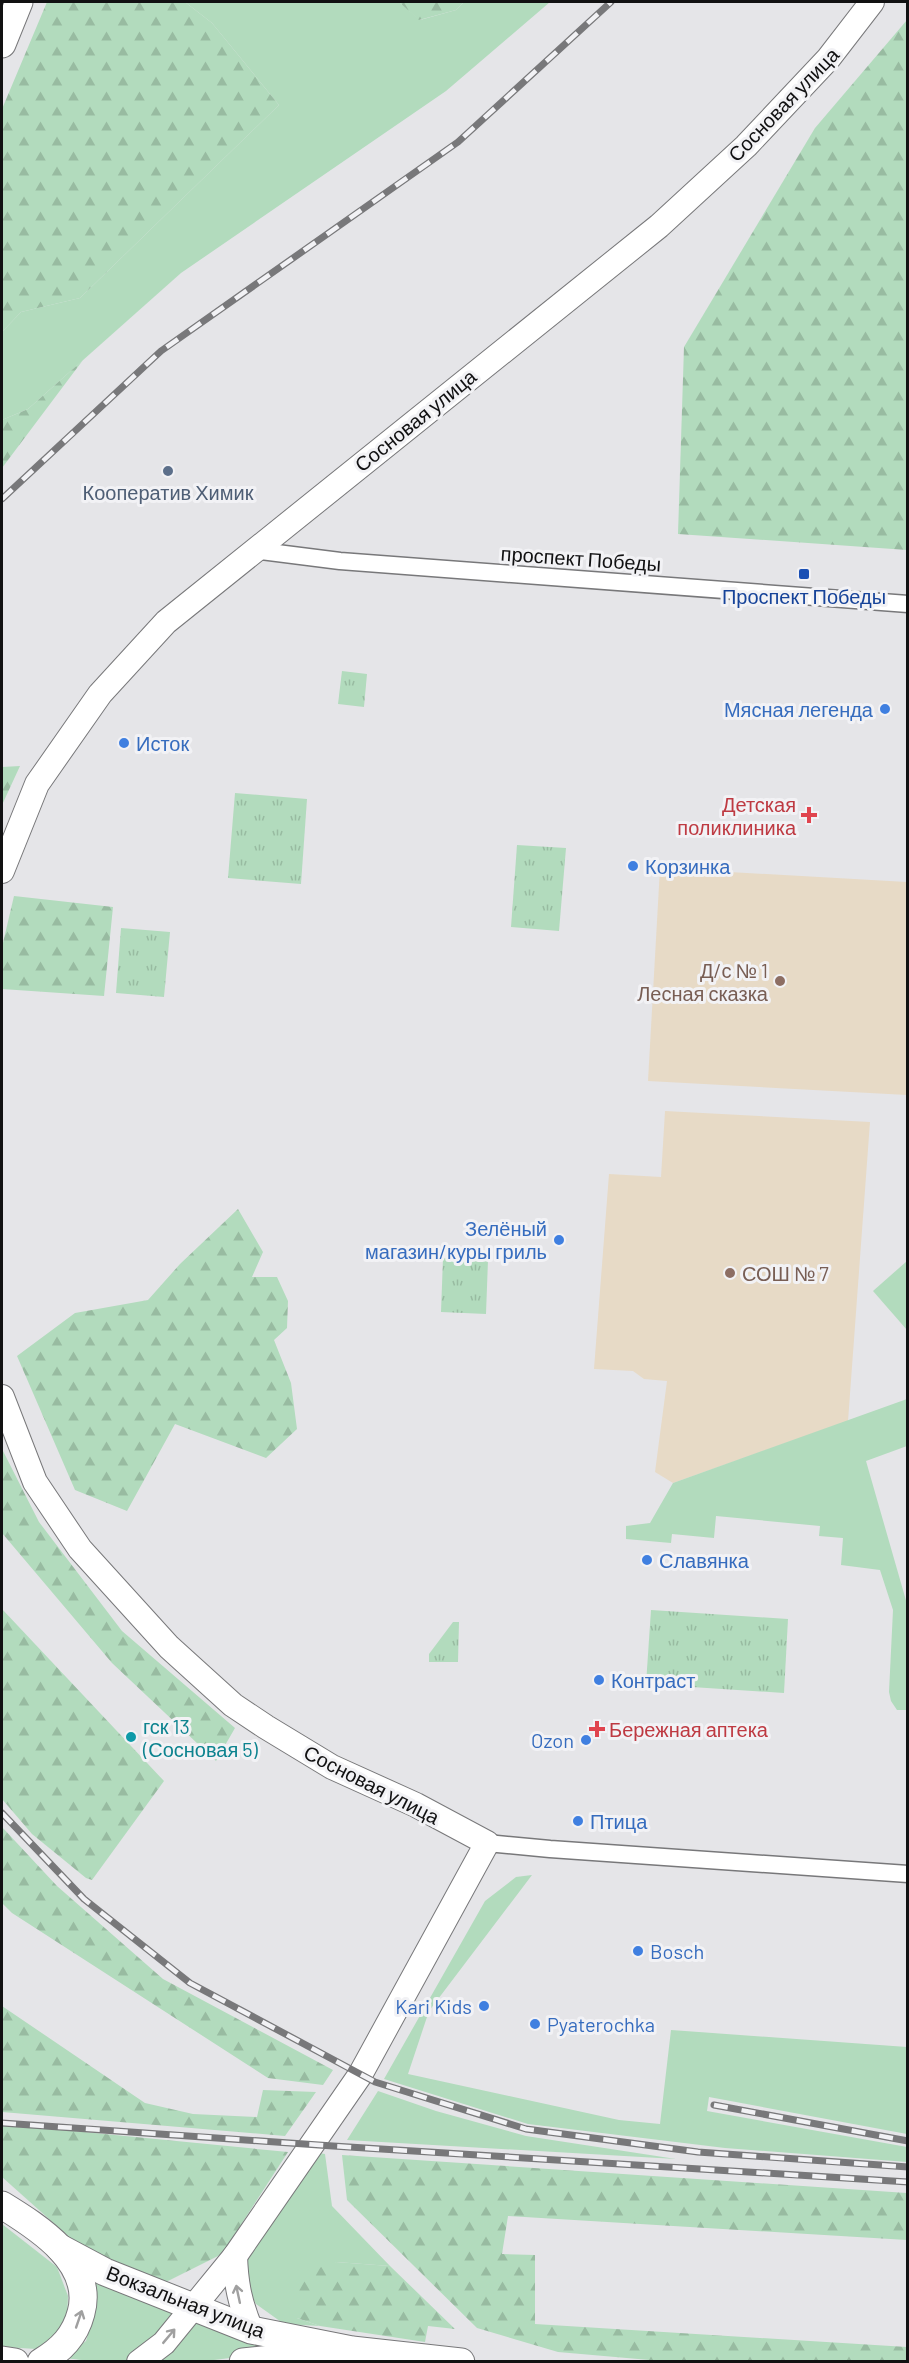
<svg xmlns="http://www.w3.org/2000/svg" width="909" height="2363" font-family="Barlow,sans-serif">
  <defs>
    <pattern id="forest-firs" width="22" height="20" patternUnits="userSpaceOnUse" patternTransform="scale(1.5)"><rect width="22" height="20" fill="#b2dbbd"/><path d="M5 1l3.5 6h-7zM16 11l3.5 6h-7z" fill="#98bba1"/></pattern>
    <pattern id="park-tufts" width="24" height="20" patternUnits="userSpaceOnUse" patternTransform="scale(1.5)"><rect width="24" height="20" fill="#b2dbbd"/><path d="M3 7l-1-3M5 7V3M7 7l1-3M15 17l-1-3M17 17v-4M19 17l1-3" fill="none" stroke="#98bba1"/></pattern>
  </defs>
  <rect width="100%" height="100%" fill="#e5e5e8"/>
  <g fill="#e7dac6">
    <path d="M660,868L907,882V1095L648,1081Z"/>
    <path d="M665,1111L870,1122L848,1421L673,1483L655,1472L667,1381L644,1379L633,1371L594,1369L609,1174L661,1177Z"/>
  </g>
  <g fill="#b2dbbd">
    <path d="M185,2H399L420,20L456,10L464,2H550L446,91L181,273L28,409L2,420V332L21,312L80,298L279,105L212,23Z"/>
    <path d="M907,1261V1330L873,1291Z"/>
    <path d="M907,1399V1446L866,1461L907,1604V1710H897L891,1701L889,1692L893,1610L880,1570L841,1565L843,1538L819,1536L820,1526L716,1516L714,1538L672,1534L671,1543L626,1539V1526L650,1523L673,1483Z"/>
    <path d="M532,1875L429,2011L408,2074L619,2120L660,2124L671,2030L907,2047V2134L709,2097L707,2111L907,2147V2162L725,2148L528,2124L384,2079L485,1901L516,1877Z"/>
    <path d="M378,2091L436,2111L526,2136L676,2159L347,2140Z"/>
    <path d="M319,2153L325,2154L332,2206L390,2266L336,2262L297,2318L320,2326L284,2324L256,2304L248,2289L245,2262Z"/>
    <path d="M2,2224L57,2267L68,2296L67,2318L53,2339L37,2349L2,2347Z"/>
    <path d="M82,2267L183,2307C168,2327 153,2349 130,2360C119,2363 77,2360 64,2358L86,2341L97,2303Z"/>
    <path d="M197,2310L312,2348L206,2361L148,2362Z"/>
  </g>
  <g fill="url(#forest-firs)">
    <path d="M47,2H185L212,23L279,105L80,298L21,312L2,332V109Z"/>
    <path d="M399,2H464L456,10L419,20Z"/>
    <path d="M907,20V550L678,534L684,347L815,128Z"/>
    <path d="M83,360L2,468V420L28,409Z"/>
    <path d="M20,766L2,805V767Z"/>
    <path d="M14,896L113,907L104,996L2,989V947Z"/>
    <path d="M238,1209L263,1252L252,1277H277L288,1301L287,1328L274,1340L291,1383L297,1429L266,1458L175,1424L127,1511L75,1490L17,1356L75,1313L148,1300L180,1264Z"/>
    <path d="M2,1449L39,1522L122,1631L235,1728L216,1761L112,1663L2,1533Z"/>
    <path d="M2,1609L164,1781L92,1880L86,1878L32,1834L2,1799Z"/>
    <path d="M2,1827L57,1886L163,1979L333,2070L323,2085L268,2078L12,1913L2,1903Z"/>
    <path d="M2,2006L145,2103L193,2114L257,2117L263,2090L316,2092L285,2136L2,2112Z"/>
    <path d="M2,2124L288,2152L222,2254L162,2284L77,2244L2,2177Z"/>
    <path d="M342,2155L907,2193V2240L508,2216L502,2254L535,2255V2324L907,2347V2361H661L558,2352L477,2328L347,2200Z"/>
    <path d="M336,2262L390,2266L455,2329L428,2326L425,2342L320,2326L297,2318L296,2296L304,2273Z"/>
  </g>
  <g fill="url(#park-tufts)">
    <path d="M342,671L367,674L364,707L338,704Z"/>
    <path d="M235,793L307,799L301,884L228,878Z"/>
    <path d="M517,845L566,848L559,931L511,927Z"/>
    <path d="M121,928L170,932L164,997L116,993Z"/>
    <path d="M443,1258L488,1260L486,1314L441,1312Z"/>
    <path d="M651,1610L788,1619L784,1693L646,1684Z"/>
    <path d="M453,1622H459L458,1662H429V1654Z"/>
  </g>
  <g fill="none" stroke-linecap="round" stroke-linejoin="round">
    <g stroke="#78787a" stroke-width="19">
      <g id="street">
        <path d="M253,550L340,561L908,604"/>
        <path d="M487,1843L550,1849L908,1874"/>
      </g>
    </g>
    <g stroke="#78787a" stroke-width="26">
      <g id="secondary">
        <path d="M2,871L37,784L100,694L166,622L659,226L746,146L828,59L872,2"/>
        <path d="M2,1397L35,1482L80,1549L169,1647L233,1705L266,1727L332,1767L416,1805L487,1843L360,2075L235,2256L164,2343L139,2362"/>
        <path d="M235,2256C236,2285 240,2303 251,2330"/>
      </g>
    </g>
    <g stroke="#78787a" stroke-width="29">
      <g id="primary">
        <path d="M2,44L19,2"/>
        <path d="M2,2205C38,2227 95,2263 81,2313C75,2336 61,2350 41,2362"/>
        <path d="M60,2248L105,2272L251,2330L352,2350L461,2362"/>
        <path d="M2,2360L15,2362"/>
        <path d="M243,2362L327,2353"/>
      </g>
    </g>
    <use href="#street" stroke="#fff" stroke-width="16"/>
    <use href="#secondary" stroke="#fff" stroke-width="24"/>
    <use href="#primary" stroke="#fff" stroke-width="27"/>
    <g stroke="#78787a" stroke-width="7">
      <g id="rail">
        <path d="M2,499L161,351L458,142L611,2"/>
        <path d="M2,1813L84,1899L190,1983L375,2082L526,2129L698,2152L908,2167"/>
        <path d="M714,2105L908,2141"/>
        <path d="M2,2123L333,2146L908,2182"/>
      </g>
    </g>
    <use href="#rail" stroke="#f2f2f5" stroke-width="4.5" stroke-dasharray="14" stroke-linecap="butt"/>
  </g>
  <defs><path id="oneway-shaft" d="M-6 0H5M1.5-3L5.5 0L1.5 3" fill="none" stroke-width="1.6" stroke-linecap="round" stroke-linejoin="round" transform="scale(1.5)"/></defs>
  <g stroke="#a0a0a0">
    <use href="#oneway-shaft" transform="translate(238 2294) rotate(-102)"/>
    <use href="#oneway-shaft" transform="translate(79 2319) rotate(-71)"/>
    <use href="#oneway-shaft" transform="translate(169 2336) rotate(-50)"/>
  </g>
  <circle fill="#5c6f8a" stroke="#f2f2f5" stroke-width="2" cx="168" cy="471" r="6"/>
  <rect fill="#1a4fb4" stroke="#f2f2f5" stroke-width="2" x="798" y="568" width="12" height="12" rx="3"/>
  <g fill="#3f7fe0" stroke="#f2f2f5" stroke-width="2">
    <circle cx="885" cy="709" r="6"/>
    <circle cx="124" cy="743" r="6"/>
    <circle cx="633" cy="866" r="6"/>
    <circle cx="559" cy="1240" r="6"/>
    <circle cx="647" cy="1560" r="6"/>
    <circle cx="599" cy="1680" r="6"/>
    <circle cx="586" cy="1740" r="6"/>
    <circle cx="578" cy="1821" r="6"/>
    <circle cx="638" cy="1951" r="6"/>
    <circle cx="484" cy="2006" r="6"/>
    <circle cx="535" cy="2024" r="6"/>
  </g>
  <g fill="#e0444e" stroke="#f2f2f5" stroke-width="2">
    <path d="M806 806h6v6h6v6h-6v6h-6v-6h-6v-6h6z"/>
    <path d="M594 1720h6v6h6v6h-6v6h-6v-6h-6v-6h6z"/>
  </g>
  <g fill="#8d6e63" stroke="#f2f2f5" stroke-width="2">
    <circle cx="780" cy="981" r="6"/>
    <circle cx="730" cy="1273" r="6"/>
  </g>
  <circle fill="#0f9aa8" stroke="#f2f2f5" stroke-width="2" cx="131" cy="1737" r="6"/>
  <g text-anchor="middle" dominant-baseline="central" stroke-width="6" stroke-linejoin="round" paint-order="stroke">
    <g font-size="20" fill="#111112" stroke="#f2f2f5">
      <text transform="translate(783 104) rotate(-46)">Сосновая улица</text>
      <text transform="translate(415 420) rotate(-39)">Сосновая улица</text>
      <text transform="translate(581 558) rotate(4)">проспект Победы</text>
      <text transform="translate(372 1784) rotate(27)">Сосновая улица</text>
      <text transform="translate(186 2301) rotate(21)">Вокзальная улица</text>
    </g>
    <g font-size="20" fill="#4e5e75" stroke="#f2f2f5">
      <text x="168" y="492">Кооператив Химик</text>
    </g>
    <g font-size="20" fill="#164399" stroke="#f2f2f5">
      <text x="804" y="596">Проспект Победы</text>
    </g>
    <g font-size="20" fill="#366cbe" stroke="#f2f2f5" text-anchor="start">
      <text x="873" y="709" text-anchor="end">Мясная легенда</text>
      <text x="136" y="743">Исток</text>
      <text x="645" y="866">Корзинка</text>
      <text x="547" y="1228" text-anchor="end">Зелёный<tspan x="547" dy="23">магазин/куры гриль</tspan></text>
      <text x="659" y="1560">Славянка</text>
      <text x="611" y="1680">Контраст</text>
      <text x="574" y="1740" text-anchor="end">Ozon</text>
      <text x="590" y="1821">Птица</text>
      <text x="650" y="1951">Bosch</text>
      <text x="472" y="2006" text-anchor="end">Kari Kids</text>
      <text x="547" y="2024">Pyaterochka</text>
    </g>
    <g font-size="20" fill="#be3a42" stroke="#f2f2f5" text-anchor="end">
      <text x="796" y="804">Детская<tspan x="796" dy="23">поликлиника</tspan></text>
      <text x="609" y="1729" text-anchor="start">Бережная аптека</text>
    </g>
    <g font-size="20" fill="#785e54" stroke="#f2f2f5" text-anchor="end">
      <text x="768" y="970">Д/с № 1<tspan x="768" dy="23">Лесная сказка</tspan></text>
      <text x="742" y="1273" text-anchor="start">СОШ № 7</text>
    </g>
    <g font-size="20" fill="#0d838f" stroke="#f2f2f5" text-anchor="start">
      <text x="143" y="1726">гск 13<tspan x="143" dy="23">(Сосновая 5)</tspan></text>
    </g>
  </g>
  <rect width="909" height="2363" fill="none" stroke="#111112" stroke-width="6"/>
</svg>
